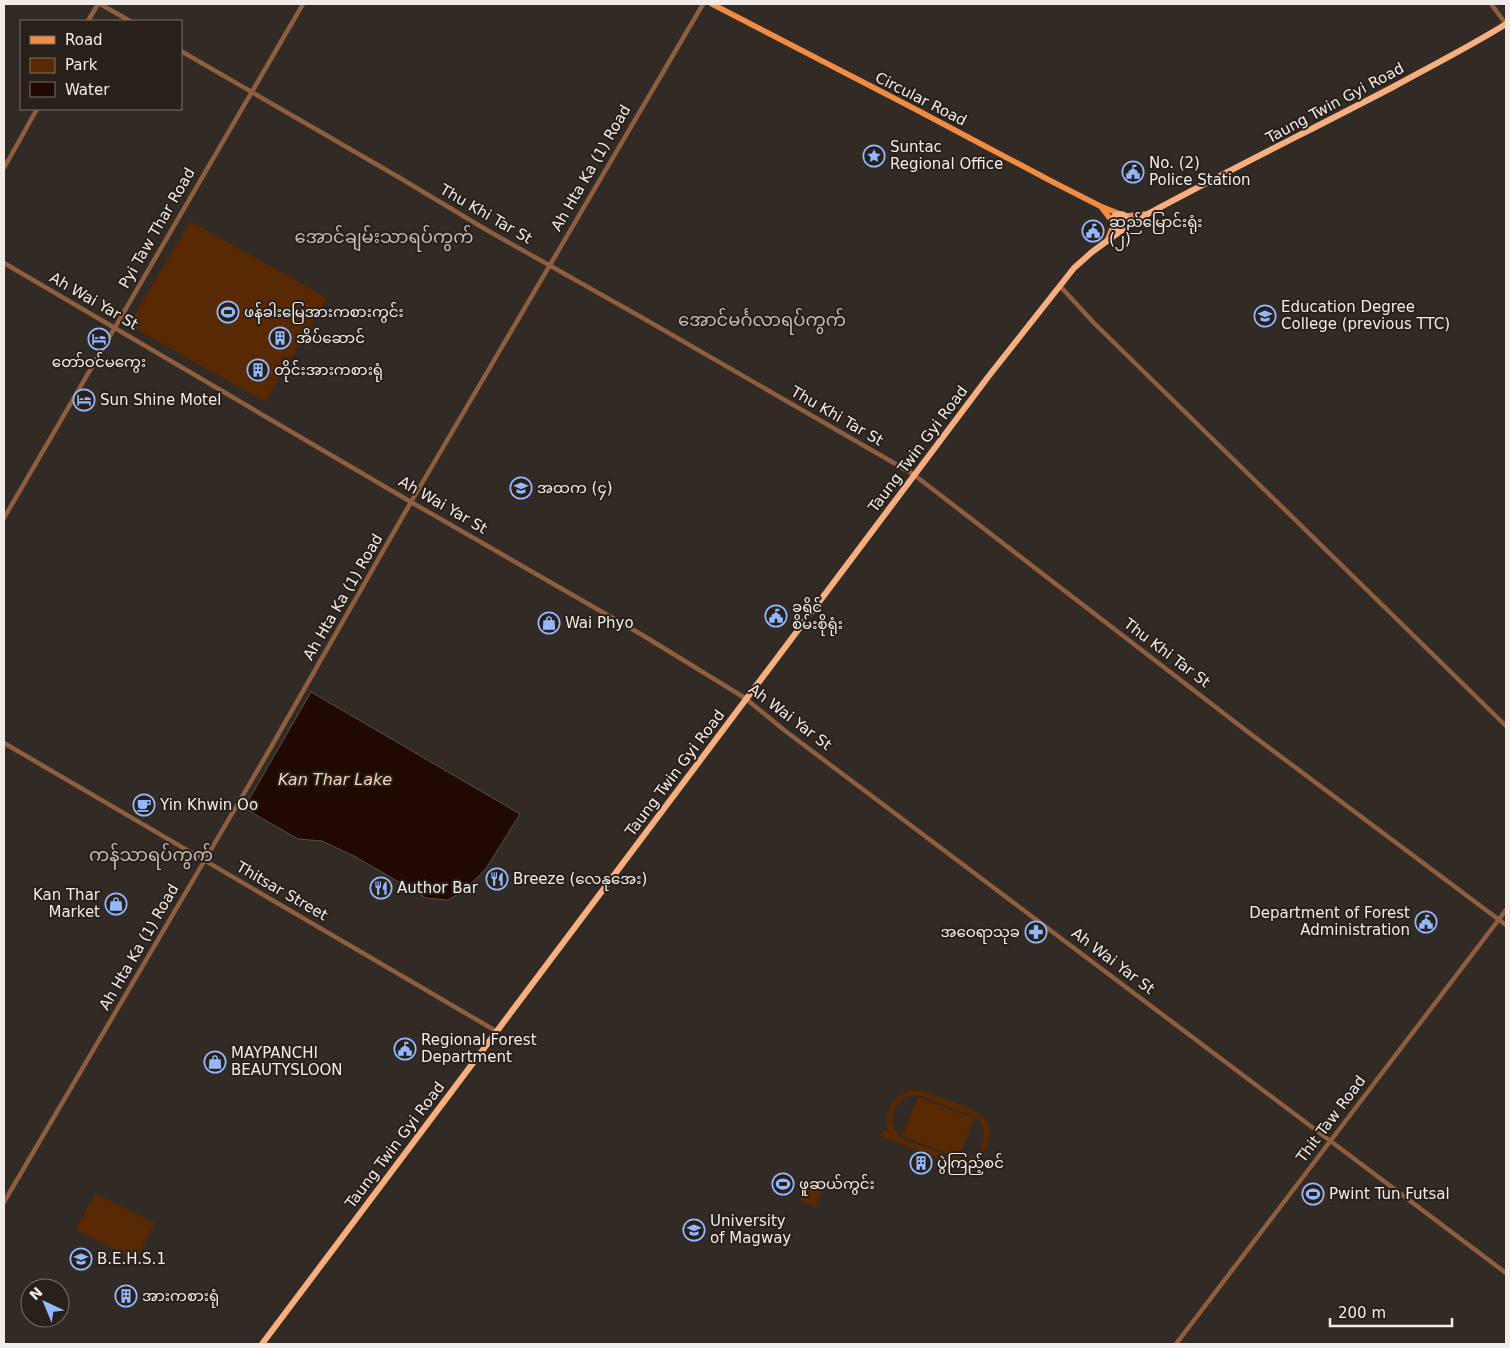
<svg xmlns="http://www.w3.org/2000/svg" width="1510" height="1348" font-family="'DejaVu Sans','Noto Sans Myanmar',sans-serif">
  <rect width="100%" height="100%" fill="#322a25"/>
  <g fill="#582902" fill-rule="evenodd">
    <path d="M190,221L327,298L265,402L129,325Z"/>
    <path d="M911,1090C924,1090 934,1095 945,1099C957,1104 972,1107 981,1115C1000,1130 987,1153 971,1164L975,1166L973,1171L880,1136L883,1130L889,1132C883,1113 892,1095 911,1090ZM916,1095L922,1096L975,1117C982,1123 986,1132 983,1141C976,1170 948,1156 930,1149C920,1145 909,1142 900,1137C885,1120 894,1097 916,1095Z"/>
    <path d="M918,1097L974,1118L959,1158L902,1136Z"/>
    <path d="M777,1177L792,1182L790,1191L774,1186Z"/>
    <path d="M807,1179L824,1184L816,1207L799,1201Z"/>
    <path d="M1307,1182L1327,1196L1320,1206L1300,1191Z"/>
    <path d="M95,1193L155,1223L136,1260L76,1230Z"/>
  </g>
  <path fill="#1f0900" stroke="#5e4d46" d="M311,692L520,814L487,867L478,877L460,893L448,900L426,898L356,857L322,841L298,839L244,808Z"/>
  <g fill="none" stroke-linecap="round" stroke-linejoin="round">
    <g stroke="#8e5e3e" stroke-width="4.5">
      <path d="M100,4L130,21"/>
      <path d="M1491,4L1506,24"/>
      <path d="M88,21L98,4"/>
      <path d="M181,51L400,178L485,229L641,317L913,474L1248,732L1506,925"/>
      <path d="M4,168L37,109"/>
      <path d="M4,263L411,502L644,636L745,698L784,730L1506,1273"/>
      <path d="M1060,286L1094,323L1506,726"/>
      <path d="M4,518C104,347 202,175 303,4"/>
      <path d="M4,743L496,1031"/>
      <path d="M4,1202L270,749L411,502L703,4"/>
      <path d="M1176,1344L1506,910"/>
    </g>
    <g stroke="#f08c44" stroke-width="5.5">
      <path d="M712,4L915,109L1051,181L1100,206L1120,214"/>
      <path d="M1102,208L1112,221"/>
      <path d="M1125,216L1147,214"/>
      <path d="M1107,241L1113,226"/>
    </g>
    <g stroke="#f7af80" stroke-width="6">
      <circle cx="1120" cy="222" r="8"/>
      <path d="M1126,227L1133,222C1219,175 1307,132 1393,87C1431,66 1469,47 1506,24"/>
      <path d="M262,1344L988,377L1074,268L1092,252L1122,230"/>
    </g>
  </g>
  <defs>
    <g id="sight-ring" transform="scale(1.125)"><circle r="9.5" fill="#28201b" stroke="#94b7fd" stroke-width="1.5"/><path d="M0-6L1.8-2.2L6-1.7L2.9 1.2L3.7 5.4L0 3.3L-3.7 5.4L-2.9 1.2L-6-1.7L-1.8-2.2Z" fill="#94b7fd"/></g>
    <g id="civic-ring" transform="scale(1.125)"><circle r="9.5" fill="#28201b" stroke="#94b7fd" stroke-width="1.5"/><path d="M-.6-6.5H3V-4.5H.6V-3L4-1V1h2V6H-6V1h2V-1L-.6-3ZM-1.2 2.5V6h2.4V2.5Z" fill="#94b7fd"/></g>
    <g id="stadium-ring" transform="scale(1.125)"><circle r="9.5" fill="#28201b" stroke="#94b7fd" stroke-width="1.5"/><path d="M0-5a6.5 5 0 1 0 0 10a6.5 5 0 1 0 0-10ZM-3.5-1.8h7v3.6h-7Z" fill="#94b7fd"/></g>
    <g id="university-ring" transform="scale(1.125)"><circle r="9.5" fill="#28201b" stroke="#94b7fd" stroke-width="1.5"/><path d="M0-5L7-2L0 1L-7-2ZM-4 1L0 2.5L4 1V4Q0 6-4 4Z" fill="#94b7fd"/></g>
    <g id="building-ring" transform="scale(1.125)"><circle r="9.5" fill="#28201b" stroke="#94b7fd" stroke-width="1.5"/><path d="M-4-6H4V6H1V3H-1V6H-4ZM-2.5-4.3h1.7v1.8h-1.7ZM.8-4.3h1.7v1.8H.8ZM-2.5-1h1.7V.8h-1.7ZM.8-1h1.7V.8H.8Z" fill="#94b7fd"/></g>
    <g id="hotel-ring" transform="scale(1.125)"><circle r="9.5" fill="#28201b" stroke="#94b7fd" stroke-width="1.5"/><path d="M-6-4.5h1.5V1H6V5H4.5V3h-9V5H-6ZM-4 0a1.8 1.8 0 1 1 3.6 0ZM.5 0V-2.5h3Q6-2.5 6 0Z" fill="#94b7fd"/></g>
    <g id="school-ring" transform="scale(1.125)"><circle r="9.5" fill="#28201b" stroke="#94b7fd" stroke-width="1.5"/><path d="M0-5L7-2L0 1L-7-2ZM-4 1L0 2.5L4 1V4Q0 6-4 4Z" fill="#94b7fd"/></g>
    <g id="shop-ring" transform="scale(1.125)"><circle r="9.5" fill="#28201b" stroke="#94b7fd" stroke-width="1.5"/><path d="M-5-2.5h2.3a2.7 3.5 0 0 1 5.4 0H5L5.5 6h-11ZM-1.5-2.5h3a1.5 2.3 0 0 0-3 0Z" fill="#94b7fd"/></g>
    <g id="cafe-ring" transform="scale(1.125)"><circle r="9.5" fill="#28201b" stroke="#94b7fd" stroke-width="1.5"/><path d="M-5.5-4.5H6V0H3Q3 3.5 0 3.5H-2.5Q-5.5 3.5-5.5 0ZM3-3.2v2h1.7v-2ZM-6 4.5H4V6H-6Z" fill="#94b7fd"/></g>
    <g id="restaurant-ring" transform="scale(1.125)"><circle r="9.5" fill="#28201b" stroke="#94b7fd" stroke-width="1.5"/><path d="M-5-6h1v4h1v-4h1v4h1v-4h1v5L-1.5 .5V6h-2V.5L-5-1ZM5-6V6H3V1.5H1.5Q1.5-4 5-6Z" fill="#94b7fd"/></g>
    <g id="pharmacy-ring" transform="scale(1.125)"><circle r="9.5" fill="#28201b" stroke="#94b7fd" stroke-width="1.5"/><path d="M-2-6h4v4h4v4h-4v4h-4v-4h-4v-4h4Z" fill="#94b7fd"/></g>
  </defs>
  <g fill-rule="evenodd">
    <use href="#sight-ring" x="874" y="156"/>
    <use href="#civic-ring" x="1133" y="172"/>
    <use href="#civic-ring" x="1093" y="231"/>
    <use href="#stadium-ring" x="228" y="312"/>
    <use href="#university-ring" x="1265" y="316"/>
    <use href="#building-ring" x="280" y="338"/>
    <use href="#hotel-ring" x="99" y="339"/>
    <use href="#building-ring" x="258" y="370"/>
    <use href="#hotel-ring" x="84" y="400"/>
    <use href="#school-ring" x="521" y="488"/>
    <use href="#civic-ring" x="776" y="616"/>
    <use href="#shop-ring" x="549" y="623"/>
    <use href="#cafe-ring" x="144" y="805"/>
    <use href="#restaurant-ring" x="497" y="879"/>
    <use href="#restaurant-ring" x="381" y="888"/>
    <use href="#shop-ring" x="116" y="904"/>
    <use href="#civic-ring" x="1426" y="922"/>
    <use href="#pharmacy-ring" x="1036" y="932"/>
    <use href="#civic-ring" x="405" y="1049"/>
    <use href="#shop-ring" x="215" y="1062"/>
    <use href="#building-ring" x="921" y="1163"/>
    <use href="#stadium-ring" x="783" y="1184"/>
    <use href="#stadium-ring" x="1313" y="1194"/>
    <use href="#university-ring" x="694" y="1230"/>
    <use href="#school-ring" x="81" y="1259"/>
    <use href="#building-ring" x="126" y="1296"/>
  </g>
  <g text-anchor="middle" dominant-baseline="central" stroke-width="4" stroke-linejoin="round" paint-order="stroke">
    <g font-size="15" fill="#f2ece9" stroke="#28201b">
      <text transform="translate(921 99) rotate(27)">Circular Road</text>
      <text transform="translate(1335 103) rotate(-28)">Taung Twin Gyi Road</text>
      <text transform="translate(591 168) rotate(-60)">Ah Hta Ka (1) Road</text>
      <text transform="translate(486 214) rotate(30)">Thu Khi Tar St</text>
      <text transform="translate(157 228) rotate(-60)">Pyi Taw Thar Road</text>
      <text transform="translate(94 301) rotate(30)">Ah Wai Yar St</text>
      <text transform="translate(837 416) rotate(30)">Thu Khi Tar St</text>
      <text transform="translate(918 449) rotate(-53)">Taung Twin Gyi Road</text>
      <text transform="translate(443 505) rotate(30)">Ah Wai Yar St</text>
      <text transform="translate(343 597) rotate(-60)">Ah Hta Ka (1) Road</text>
      <text transform="translate(1167 653) rotate(37)">Thu Khi Tar St</text>
      <text transform="translate(790 717) rotate(37)">Ah Wai Yar St</text>
      <text transform="translate(675 773) rotate(-53)">Taung Twin Gyi Road</text>
      <text transform="translate(282 891) rotate(30)">Thitsar Street</text>
      <text transform="translate(139 947) rotate(-60)">Ah Hta Ka (1) Road</text>
      <text transform="translate(1113 961) rotate(37)">Ah Wai Yar St</text>
      <text transform="translate(1331 1119) rotate(-53)">Thit Taw Road</text>
      <text transform="translate(395 1145) rotate(-53)">Taung Twin Gyi Road</text>
    </g>
    <g font-size="15" fill="#f2ece9" stroke="#28201b" text-anchor="start">
      <text x="890" y="147">Suntac<tspan x="890" dy="17">Regional Office</tspan></text>
      <text x="1149" y="163">No. (2)<tspan x="1149" dy="17">Police Station</tspan></text>
      <text x="1109" y="222">ဆည်မြောင်းရုံး<tspan x="1109" dy="17">(၂)</tspan></text>
      <text x="1281" y="307">Education Degree<tspan x="1281" dy="17">College (previous TTC)</tspan></text>
      <text x="244" y="312">ဖန်ခါးမြေအားကစားကွင်း</text>
      <text x="296" y="338">အိပ်ဆောင်</text>
      <text x="99" y="362" text-anchor="middle">တော်ဝင်မကွေး</text>
      <text x="274" y="370">တိုင်းအားကစားရုံ</text>
      <text x="100" y="400">Sun Shine Motel</text>
      <text x="537" y="488">အထက (၄)</text>
      <text x="792" y="607">ခရိုင်<tspan x="792" dy="17">စိမ်းစိုရုံး</tspan></text>
      <text x="565" y="623">Wai Phyo</text>
      <text x="160" y="805">Yin Khwin Oo</text>
      <text x="513" y="879">Breeze (လေနုအေး)</text>
      <text x="397" y="888">Author Bar</text>
      <text x="100" y="895" text-anchor="end">Kan Thar<tspan x="100" dy="17">Market</tspan></text>
      <text x="1410" y="913" text-anchor="end">Department of Forest<tspan x="1410" dy="17">Administration</tspan></text>
      <text x="1020" y="932" text-anchor="end">အဝေရာသုခ</text>
      <text x="421" y="1040">Regional Forest<tspan x="421" dy="17">Department</tspan></text>
      <text x="231" y="1053">MAYPANCHI<tspan x="231" dy="17">BEAUTYSLOON</tspan></text>
      <text x="937" y="1163">ပွဲကြည့်စင်</text>
      <text x="799" y="1184">ဖူဆယ်ကွင်း</text>
      <text x="1329" y="1194">Pwint Tun Futsal</text>
      <text x="710" y="1221">University<tspan x="710" dy="17">of Magway</tspan></text>
      <text x="97" y="1259">B.E.H.S.1</text>
      <text x="142" y="1296">အားကစားရုံ</text>
    </g>
    <g font-size="16" font-style="italic" fill="#fdd4ba" stroke="#28201b">
      <text x="335" y="779">Kan Thar Lake</text>
    </g>
    <g font-size="18" fill="#c7bbb5" stroke="#28201b">
      <text x="384" y="236">အောင်ချမ်းသာရပ်ကွက်</text>
      <text x="762" y="319">အောင်မင်္ဂလာရပ်ကွက်</text>
      <text x="151" y="854">ကန်သာရပ်ကွက်</text>
    </g>
  </g>
  <rect width="1510" height="1348" fill="none" stroke="#f2ece9" stroke-width="10"/>
  <rect x="20" y="20" width="162" height="90" fill="#28201b" stroke="#79726d"/>
  <rect x="30" y="36" width="25" height="8" fill="#f08c44" stroke="#79726d"/>
  <text x="65" y="45" font-size="15" fill="#f2ece9">Road</text>
  <rect x="30" y="58" width="25" height="15" fill="#582902" stroke="#79726d"/>
  <text x="65" y="70" font-size="15" fill="#f2ece9">Park</text>
  <rect x="30" y="82" width="25" height="15" fill="#1f0900" stroke="#79726d"/>
  <text x="65" y="95" font-size="15" fill="#f2ece9">Water</text>
  <g transform="translate(45 1303) rotate(316)"><circle r="24" fill="#28201b" stroke="#79726d"/>
  <path d="M0-4L9 19L0 12L-9 19Z" fill="#94b7fd"/>
  <text y="-8" font-size="14" font-weight="bold" text-anchor="middle" fill="#f2ece9">N</text>
  </g>
  <path d="M1330 1318v8h122v-8" fill="none" stroke="#f2ece9" stroke-width="2.5"/>
  <text x="1338" y="1318" font-size="15" fill="#f2ece9" stroke="#28201b" stroke-width="4" paint-order="stroke">200 m</text>
</svg>
